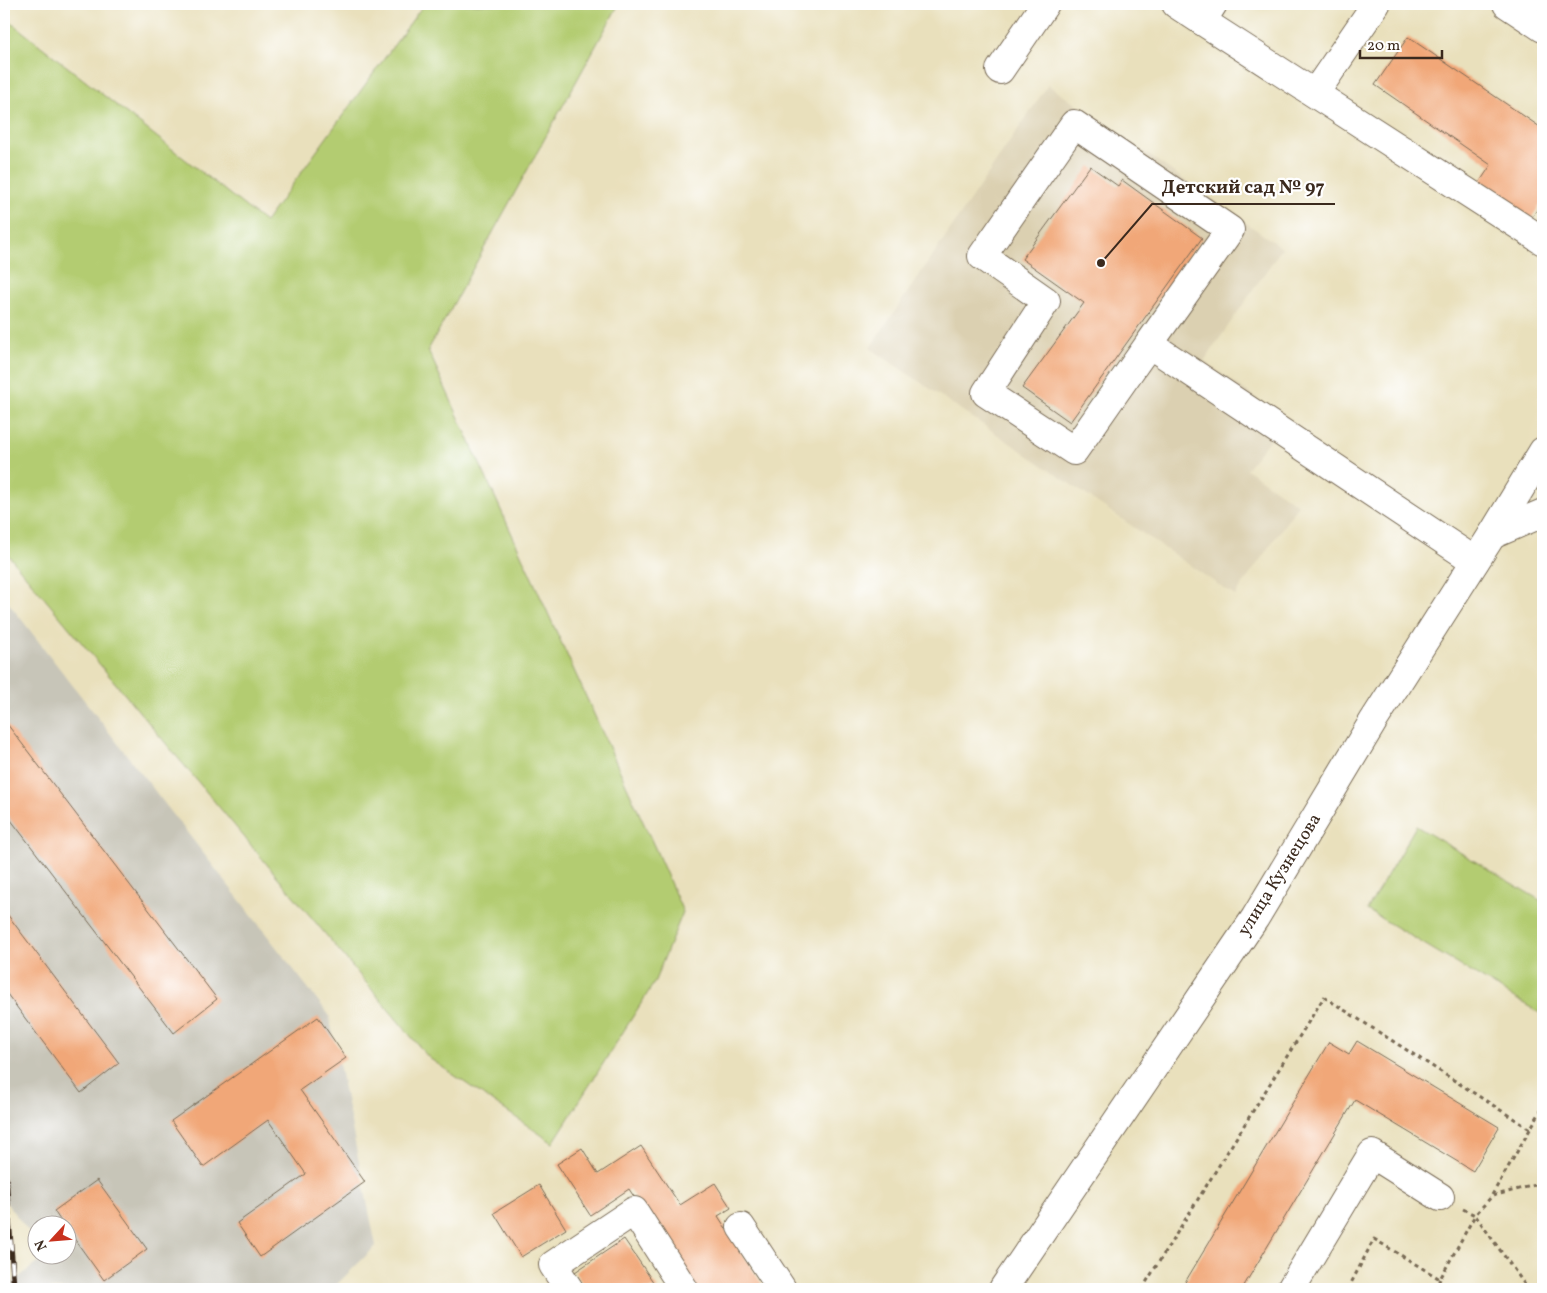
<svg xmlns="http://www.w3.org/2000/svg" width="1547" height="1293" font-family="Vollkorn,serif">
  <rect width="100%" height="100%" fill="#fff"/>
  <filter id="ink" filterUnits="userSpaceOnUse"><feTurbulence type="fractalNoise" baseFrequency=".02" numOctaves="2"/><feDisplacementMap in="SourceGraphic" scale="10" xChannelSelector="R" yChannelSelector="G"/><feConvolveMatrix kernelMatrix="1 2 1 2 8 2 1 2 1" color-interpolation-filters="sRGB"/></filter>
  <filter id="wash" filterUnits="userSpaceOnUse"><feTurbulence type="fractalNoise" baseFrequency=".0096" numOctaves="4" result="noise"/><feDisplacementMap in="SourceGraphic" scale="20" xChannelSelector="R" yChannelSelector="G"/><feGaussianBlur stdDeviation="1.12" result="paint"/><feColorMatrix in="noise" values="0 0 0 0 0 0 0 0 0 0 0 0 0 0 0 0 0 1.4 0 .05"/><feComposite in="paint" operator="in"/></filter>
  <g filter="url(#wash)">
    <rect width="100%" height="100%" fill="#e9e0bc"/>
    <path fill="#dbd0b1" d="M1048,85L1282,248L1204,361L1286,419L1246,469L1298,505L1235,596L870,348Z"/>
    <path fill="#c7c5b8" d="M4,597L329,1015L376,1246L332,1289H4L46,1256H68V1226H38L37,1242L4,1200Z"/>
    <g fill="#b3cc71" stroke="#777b48">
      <path d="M424,4H619L428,350L655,848L683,912L654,983L553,1143L429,1058L4,550V17L265,222Z"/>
      <path d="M1416,826L1543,902V1015L1367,910Z"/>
    </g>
    <g id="blocks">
      <g fill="#f1a778">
        <path d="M1408,37L1543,129V200L1531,219L1479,183L1491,165L1375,85Z"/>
        <path d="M1090,166L1118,186L1122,180L1202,238L1070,422L1022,388L1084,303L1022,259Z"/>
        <path d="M4,720L217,999L174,1033L4,811Z"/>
        <path d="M4,910L119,1063L81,1093L4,990Z"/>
        <path d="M318,1017L346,1058L300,1090L365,1182L260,1257L237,1223L306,1174L268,1120L203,1167L171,1121Z"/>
        <path d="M1357,1041L1499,1127L1473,1171L1355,1100L1242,1289H1181L1329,1042L1349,1054Z"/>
        <path d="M641,1146L680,1205L715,1183L731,1208L718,1216L765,1289H694L629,1189L590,1215L557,1164L582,1148L598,1174Z"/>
        <path d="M97,1180L147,1249L104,1280L68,1230V1226H64L54,1211Z"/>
        <path d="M539,1185L566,1229L521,1257L494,1213Z"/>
        <path d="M624,1239L658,1289H586L575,1272Z"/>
      </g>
    </g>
  </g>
  <g filter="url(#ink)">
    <use href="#blocks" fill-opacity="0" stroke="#786a55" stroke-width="1"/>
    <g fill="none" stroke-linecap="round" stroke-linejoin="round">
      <g stroke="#786a55" stroke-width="30">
        <g id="minor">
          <path d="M1176,4L1202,21L1213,4"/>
          <path d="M1507,4L1543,28"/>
          <path d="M1202,21L1543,241"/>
          <path d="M1000,70L1045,4"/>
          <path d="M1315,93L1376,4"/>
          <path d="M1149,344L1074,451L986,393L1046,301L982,256L1074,124L1230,230L1149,344L1475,561"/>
          <path d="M1492,535L1543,513"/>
          <path d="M741,1227L782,1289"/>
          <path d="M569,1289L553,1265L634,1211L684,1289"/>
          <path d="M1003,1289L1255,918L1374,720L1492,535L1543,451"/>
          <path d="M1291,1289L1372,1154L1440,1197"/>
        </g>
      </g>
      <g stroke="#786a55" stroke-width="3" stroke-dasharray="4 4" stroke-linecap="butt">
        <path d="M1492,1195L1543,1107"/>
        <path d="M1463,1209L1475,1215L1492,1196L1543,1183"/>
        <path d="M1142,1289L1324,997L1530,1129"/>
        <path d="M1348,1289L1374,1239L1440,1279L1475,1215L1528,1289"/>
        <path d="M1435,1289L1440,1279"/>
      </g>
      <use href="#minor" stroke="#fff" stroke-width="28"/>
      <g stroke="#3b2a1e" stroke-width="5.5">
        <path id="rail" d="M4,1174L6,1179L14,1289"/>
      </g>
      <use href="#rail" stroke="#fff" stroke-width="4" stroke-dasharray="11" stroke-linecap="butt"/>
    </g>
  </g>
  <g text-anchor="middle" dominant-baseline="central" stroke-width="4.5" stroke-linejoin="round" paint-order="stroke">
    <g font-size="18" fill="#3b2a1e" stroke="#fff">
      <text transform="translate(1280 875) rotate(-58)">улица Кузнецова</text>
    </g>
  </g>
  <path fill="none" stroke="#3b2a1e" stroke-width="2" d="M1101 263L1152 204H1335"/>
  <circle fill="#3b2a1e" stroke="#fff" stroke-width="2" cx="1101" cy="263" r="5"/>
  <g font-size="19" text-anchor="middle" font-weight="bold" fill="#3b2a1e" stroke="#fff" stroke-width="4.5" stroke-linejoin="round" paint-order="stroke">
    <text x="1243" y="193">Детский сад № 97</text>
  </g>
  <rect width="1547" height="1293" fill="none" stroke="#fff" stroke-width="20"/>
  <g transform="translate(52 1240) rotate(244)"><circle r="24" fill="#ffffff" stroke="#b1aaa5"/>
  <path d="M0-4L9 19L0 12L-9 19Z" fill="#c8321e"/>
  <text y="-8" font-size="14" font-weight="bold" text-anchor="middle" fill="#3b2a1e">N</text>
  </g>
  <path d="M1360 50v8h82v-8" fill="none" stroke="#3b2a1e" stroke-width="2.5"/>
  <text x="1367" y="50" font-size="15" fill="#3b2a1e" stroke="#ffffff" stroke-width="4" paint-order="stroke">20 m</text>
</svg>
